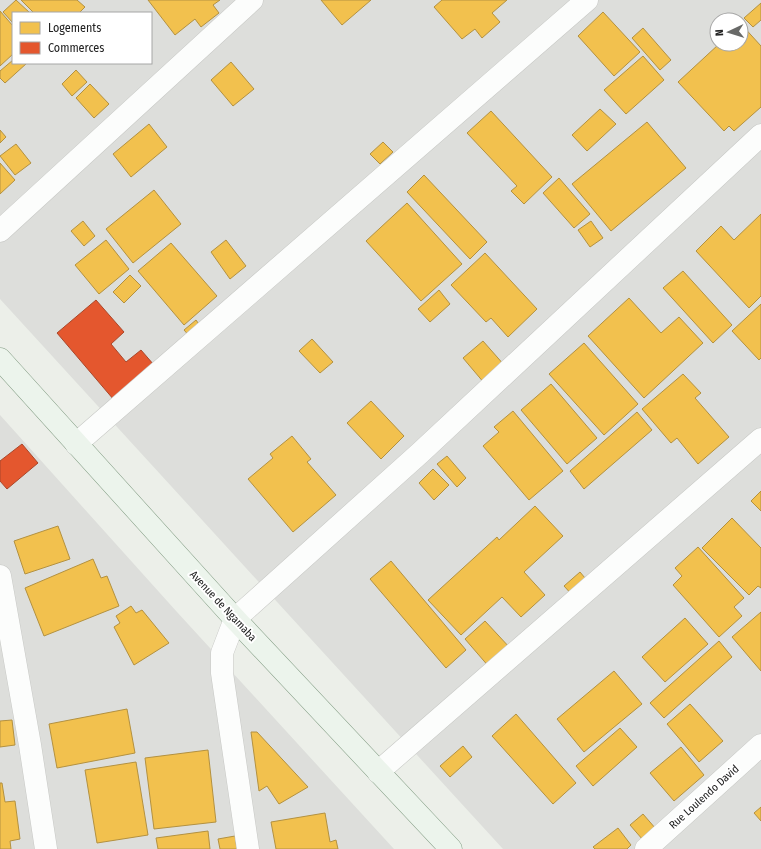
<svg xmlns="http://www.w3.org/2000/svg" width="761" height="849" font-family="'Fira Sans Condensed',sans-serif">
  <rect width="100%" height="100%" fill="#ecefe9"/>
  <g fill="#dddedb" fill-rule="evenodd">
    <path d="M0,0H761V849H503L0,299ZM13,13H151V63H13ZM717,20H741V44H717Z"/>
    <path d="M0,415L177,612L394,849H0Z"/>
  </g>
  <g fill="#f2c14e" stroke="#b39140">
    <path d="M16,0L30,13H13V23L3,12Z"/>
    <path d="M21,0H77L85,7L79,13H34Z"/>
    <path d="M148,0H220L213,5L219,13L201,27L195,19L175,35Z"/>
    <path d="M321,0H371L342,25Z"/>
    <path d="M442,0H507L492,13L500,22L482,38L475,29L462,39L434,7Z"/>
    <path d="M761,3V20L753,27L744,18Z"/>
    <path d="M0,11L13,26V54L0,66Z"/>
    <path d="M603,12L640,52L614,76L578,36Z"/>
    <path d="M741,24L761,46V107L734,131L729,126L724,131L678,82L719,44H741Z"/>
    <path d="M643,28L671,60L660,70L632,38Z"/>
    <path d="M643,56L664,80L626,114L604,90Z"/>
    <path d="M13,60V63H27L5,83L0,78V71Z"/>
    <path d="M231,62L254,89L233,106L211,80Z"/>
    <path d="M76,70L87,82L72,96L62,84Z"/>
    <path d="M90,84L109,104L94,118L76,98Z"/>
    <path d="M600,109L616,124L587,151L572,135Z"/>
    <path d="M491,111L552,177L524,204L511,191L517,186L467,133Z"/>
    <path d="M647,122L686,168L611,231L572,184Z"/>
    <path d="M149,124L167,147L131,177L113,154Z"/>
    <path d="M0,130L6,137L0,143Z"/>
    <path d="M383,142L393,152L380,164L370,154Z"/>
    <path d="M16,144L31,163L15,175L0,156Z"/>
    <path d="M0,163L15,180L0,194Z"/>
    <path d="M424,175L487,242L470,259L407,192Z"/>
    <path d="M559,178L590,214L574,228L543,193Z"/>
    <path d="M154,190L181,224L133,263L106,229Z"/>
    <path d="M407,203L462,264L421,301L366,241Z"/>
    <path d="M761,214V296L749,308L696,251L721,226L734,240Z"/>
    <path d="M83,221L95,236L84,246L71,231Z"/>
    <path d="M591,221L603,238L590,247L578,230Z"/>
    <path d="M106,240L129,269L99,294L75,265Z"/>
    <path d="M226,240L246,266L230,279L211,252Z"/>
    <path d="M171,243L217,296L184,325L138,271Z"/>
    <path d="M485,253L537,309L508,337L491,318L486,322L451,285Z"/>
    <path d="M683,271L732,325L713,343L663,288Z"/>
    <path d="M130,275L141,286L124,303L113,292Z"/>
    <path d="M439,290L450,304L430,322L418,309Z"/>
    <path d="M629,298L661,333L679,317L703,343L644,398L588,336Z"/>
    <path d="M761,304V358L759,360L732,331Z"/>
    <path d="M196,320L203,330L192,339L184,330Z"/>
    <path d="M312,339L333,362L320,373L299,351Z"/>
    <path d="M483,341L505,366L485,384L463,358Z"/>
    <path d="M584,343L638,404L604,435L549,374Z"/>
    <path d="M683,374L701,393L695,398L729,437L698,464L677,438L671,443L642,409Z"/>
    <path d="M551,384L597,438L567,464L521,410Z"/>
    <path d="M371,401L404,436L381,459L347,423Z"/>
    <path d="M513,411L563,471L529,500L483,446L499,432L494,427Z"/>
    <path d="M637,412L652,430L584,489L570,471Z"/>
    <path d="M292,436L311,459L307,462L336,495L293,532L248,479L273,458L270,454Z"/>
    <path d="M447,456L466,478L457,487L437,464Z"/>
    <path d="M433,469L449,485L434,500L419,483Z"/>
    <path d="M761,491V511L751,501Z"/>
    <path d="M535,506L563,536L524,572L545,595L521,617L502,597L461,635L428,600L497,537L499,540Z"/>
    <path d="M732,518L761,548V588L758,586L749,595L702,548Z"/>
    <path d="M58,526L70,559L25,574L14,541Z"/>
    <path d="M698,547L744,598L734,607L742,616L719,637L673,585L682,576L675,568Z"/>
    <path d="M93,559L101,578L107,576L119,606L44,636L25,588Z"/>
    <path d="M391,561L466,650L446,668L370,579Z"/>
    <path d="M580,572L590,584L574,597L564,586Z"/>
    <path d="M131,606L136,613L142,610L169,643L134,665L114,627L120,623L116,616Z"/>
    <path d="M761,612V671L732,637Z"/>
    <path d="M685,618L708,644L665,682L642,657Z"/>
    <path d="M485,621L511,649L490,668L465,639Z"/>
    <path d="M719,641L732,657L664,718L650,703Z"/>
    <path d="M614,671L642,704L584,752L557,719Z"/>
    <path d="M690,704L723,741L699,762L667,724Z"/>
    <path d="M127,709L135,753L57,768L49,724Z"/>
    <path d="M516,714L576,783L553,804L492,736Z"/>
    <path d="M12,720L15,745L0,747V721Z"/>
    <path d="M620,728L637,747L593,786L576,766Z"/>
    <path d="M251,732H257L308,787L279,804L267,786L259,791Z"/>
    <path d="M463,746L472,757L450,777L440,766Z"/>
    <path d="M681,747L704,775L674,801L650,773Z"/>
    <path d="M208,750L216,822L154,829L145,758Z"/>
    <path d="M136,762L148,835L97,843L85,770Z"/>
    <path d="M0,783H2L5,802L15,801L20,839L10,841L11,849H0Z"/>
    <path d="M761,807V821L754,813Z"/>
    <path d="M325,813L330,842L336,840L338,849H276L271,822Z"/>
    <path d="M643,814L656,829L643,840L630,825Z"/>
    <path d="M618,828L631,845L627,849H595L593,847Z"/>
    <path d="M208,831L210,849H158L156,838Z"/>
    <path d="M235,836L237,849H220L218,839Z"/>
  </g>
  <g fill="#e4572e" stroke="#aa472a">
    <path d="M96,300L124,332L111,344L126,362L141,350L154,365L114,400L57,333Z"/>
    <path d="M22,444L38,463L7,489L0,481V461Z"/>
  </g>
  <g fill="none" stroke-linecap="round" stroke-linejoin="round">
    <g stroke="#c7c8c5" stroke-width="23">
      <g id="minor">
        <path d="M0,231L252,0"/>
        <path d="M76,444L587,0"/>
        <path d="M0,576L30,745L46,849"/>
        <path d="M378,772L761,439"/>
        <path d="M248,849L222,673V653L235,619L420,453L761,135"/>
        <path d="M646,849L761,745"/>
      </g>
    </g>
    <g stroke="#819b82" stroke-width="23">
      <path id="secondary" d="M0,359L235,619L451,849"/>
    </g>
    <use href="#minor" stroke="#fcfdfc" stroke-width="22"/>
    <use href="#secondary" stroke="#ecf4ec" stroke-width="22"/>
  </g>
  <g text-anchor="middle" dominant-baseline="central" stroke-width="4" stroke-linejoin="round" paint-order="stroke">
    <g font-size="11" fill="#212121" stroke="#fff">
      <text transform="translate(223 606) rotate(47)">Avenue de Ngamaba</text>
      <text transform="translate(704 797) rotate(-42)">Rue Loulendo David</text>
    </g>
  </g>
  <rect x="12" y="12" width="140" height="52" fill="#ffffff" stroke="#a6a6a6"/>
  <rect x="20" y="22" width="20" height="12" fill="#f2c14e" stroke="#a6a6a6"/>
  <text x="48" y="32" font-size="12" fill="#212121">Logements</text>
  <rect x="20" y="42" width="20" height="12" fill="#e4572e" stroke="#a6a6a6"/>
  <text x="48" y="52" font-size="12" fill="#212121">Commerces</text>
  <g transform="translate(729 32) rotate(266)"><circle r="19" fill="#ffffff" stroke="#a6a6a6"/>
  <path d="M0-3L7 15L0 10L-7 15Z" fill="#686967"/>
  <text y="-6" font-size="11" font-weight="bold" text-anchor="middle" fill="#212121">N</text>
  </g>
</svg>
